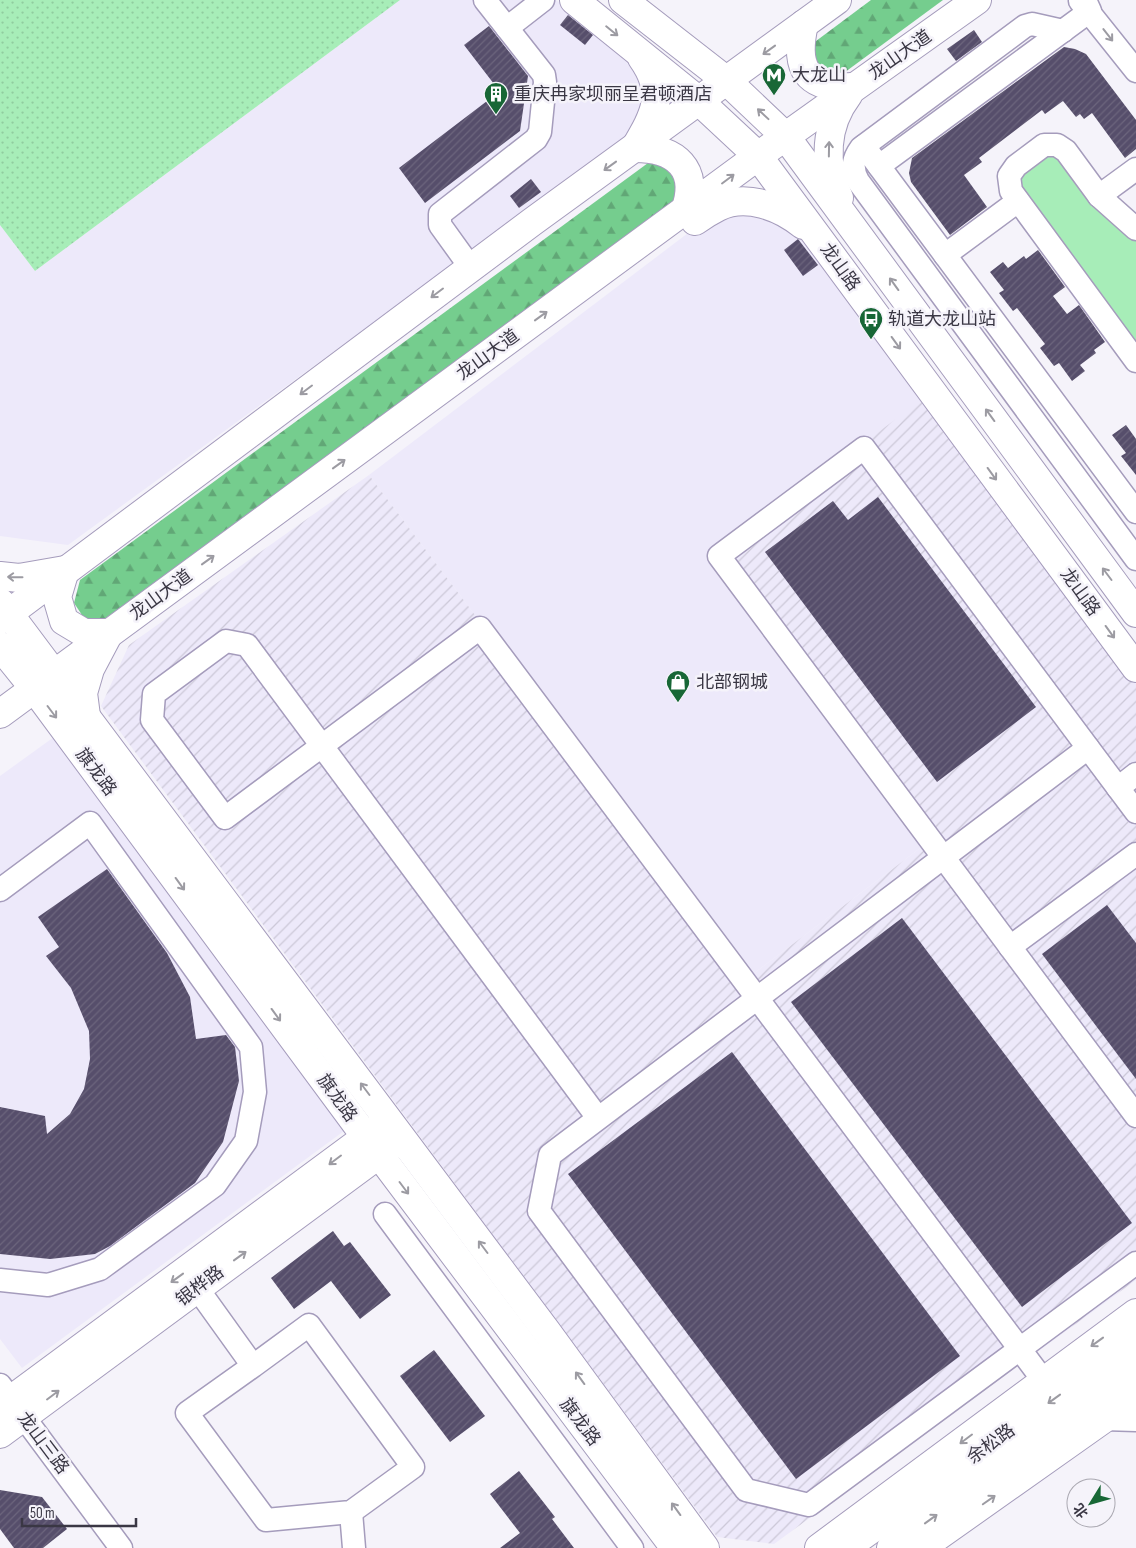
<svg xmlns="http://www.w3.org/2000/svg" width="1136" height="1548" font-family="'Sofia Sans Condensed','Noto Sans SC',sans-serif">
  <defs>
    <pattern id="industrial-furrows" width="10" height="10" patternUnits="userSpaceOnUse" patternTransform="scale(1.25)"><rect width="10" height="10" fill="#ede9fa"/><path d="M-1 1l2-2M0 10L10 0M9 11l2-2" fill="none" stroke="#ccc8d8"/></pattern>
    <pattern id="grass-dots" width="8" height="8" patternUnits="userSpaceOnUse" patternTransform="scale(1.25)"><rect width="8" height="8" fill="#a7edb8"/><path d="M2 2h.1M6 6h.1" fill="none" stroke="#90cc9f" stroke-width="1.8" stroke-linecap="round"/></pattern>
    <pattern id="forest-firs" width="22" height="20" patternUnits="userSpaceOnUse" patternTransform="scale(1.25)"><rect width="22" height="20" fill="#75cd8e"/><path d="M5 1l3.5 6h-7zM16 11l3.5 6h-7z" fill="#61a776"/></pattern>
    <pattern id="building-hatch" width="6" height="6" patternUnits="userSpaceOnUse" patternTransform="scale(1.25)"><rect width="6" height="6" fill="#564e6b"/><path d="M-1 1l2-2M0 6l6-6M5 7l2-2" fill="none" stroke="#6c657d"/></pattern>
  </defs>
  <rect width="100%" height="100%" fill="#f5f3fa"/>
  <g fill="#ede9fa">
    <path d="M400,0H556L637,63L650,101L629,133L451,266L68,545L0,536V225L35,271Z"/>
    <path d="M737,209L794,225L924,398L923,846L749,977L369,475L696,227Z"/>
    <path d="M54,737L344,1131L22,1368L0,1339V776Z"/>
  </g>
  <path fill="url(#industrial-furrows)" d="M924,398L1136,684V1280L774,1544L717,1537L101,706L129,645L369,475L749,977L923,846L707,560Z"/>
  <path fill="url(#grass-dots)" d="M0,0H400L35,271L0,225Z"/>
  <g fill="url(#forest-firs)">
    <path d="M871,0H943L837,78C816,71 813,65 812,44Z"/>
    <path d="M666,162L680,182L676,200L106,618H84L74,603L80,580L648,163Z"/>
  </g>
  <path fill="#a7edb8" d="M1055,149L1136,234V355L1015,190L1018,169Z"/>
  <g fill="url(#building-hatch)">
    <path d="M568,15L593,35L585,45L560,25Z"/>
    <path d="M489,26L528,76L520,131L425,203L399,168L491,98L494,84L464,45Z"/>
    <path d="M974,30L982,42L956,61L947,49Z"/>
    <path d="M1064,47L1075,49L1086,54L1136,120V149L1125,158L1092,113L1084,119L1080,114L1076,117L1063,101L1045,114L1042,110L979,158L982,162L964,175L987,207L950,235L911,182L909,173L912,158Z"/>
    <path d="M531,179L541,192L519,208L510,196Z"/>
    <path d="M798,239L818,265L803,276L784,250Z"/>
    <path d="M1038,250L1065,287L1053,296L1067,314L1079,305L1105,342L1094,350L1096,353L1080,365L1085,371L1072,381L1059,363L1054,366L1040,348L1045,344L1017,308L1013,311L999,293L1004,290L990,272L1003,262L1008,268L1024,256L1026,259Z"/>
    <path d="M1126,425L1136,439V475L1121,456L1126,453L1112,435Z"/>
    <path d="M878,497L1036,707L937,782L765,552L833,501L848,520Z"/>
    <path d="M107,869L167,953L190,997L196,1039L226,1035L235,1047L239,1081L223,1142L195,1183L110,1246L95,1254L50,1259L0,1254V1107L45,1116L47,1134L70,1114L84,1089L90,1059L89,1031L71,988L46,956L59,947L38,917Z"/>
    <path d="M1107,905L1136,943V1079L1042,954Z"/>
    <path d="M902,918L1132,1223L1022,1307L791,1002Z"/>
    <path d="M732,1052L960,1356L796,1479L568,1174Z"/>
    <path d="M333,1231L344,1246L350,1242L391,1295L360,1319L331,1281L294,1309L271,1278Z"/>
    <path d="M434,1350L485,1416L450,1442L400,1376Z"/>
    <path d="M519,1471L555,1517L552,1519L574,1548H500L520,1533L490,1494Z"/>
    <path d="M0,1490L42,1497L67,1529L43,1548H14L0,1529Z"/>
  </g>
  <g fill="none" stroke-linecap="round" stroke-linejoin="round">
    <g stroke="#a59cbc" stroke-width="25">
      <g id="minor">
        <path d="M1080,1L1136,71"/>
        <path d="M507,28L543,0"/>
        <path d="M1063,31L1032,24L1025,26L861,148C853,159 851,168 858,181L1136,559"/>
        <path d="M864,146L1136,512"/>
        <path d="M879,166L1090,11L1085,0"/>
        <path d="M1099,196L1136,169"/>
        <path d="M1136,229L1099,196L1066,151L1057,145H1044L1016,166L1009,176L1011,191L1136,361"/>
        <path d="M945,255L1018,201"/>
        <path d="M471,268L440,225V214L536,139L540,132L545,82L544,75L485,0"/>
        <path d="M1088,748L550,1155L539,1211L746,1490L809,1505L1136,1263"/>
        <path d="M1118,788L1136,774"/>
        <path d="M1136,812L864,448L719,556L1136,1116"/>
        <path d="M0,890L90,823L251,1047L255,1092L246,1141L215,1185L100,1269L48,1285L0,1280"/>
        <path d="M1010,947L1136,854"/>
        <path d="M598,1118L247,645L226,641L154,694L152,720L225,818L480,628L1043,1380"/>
        <path d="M385,1214L632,1548"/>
        <path d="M197,1288L253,1366L309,1325L413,1467L351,1512L266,1520L187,1413L253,1366"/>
        <path d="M0,1385L121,1548"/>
        <path d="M1103,1419L1136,1420"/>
        <path d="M351,1512L354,1548"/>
      </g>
    </g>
    <g stroke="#a59cbc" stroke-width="30">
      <g id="major">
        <path d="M574,0L699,101L758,156L1136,668"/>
        <path d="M623,0L727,81L786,137L1136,613"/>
        <path d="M804,24C794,68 806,89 853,87"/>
        <path d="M642,58C667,93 655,114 635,148C676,148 700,169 685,211"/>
        <path d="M839,198C823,164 825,125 848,95"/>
        <path d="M695,221C702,216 710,211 718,207C746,193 781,207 803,225"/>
        <path d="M0,576L19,578L65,570L57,597L64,621L84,633H109L90,669L83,693L86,716"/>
        <path d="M0,602L547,1332L705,1548"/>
        <path d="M0,620L532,222L837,0"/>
        <path d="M0,646L34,688L366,1137L675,1548"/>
        <path d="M0,714L758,156L977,0"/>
        <path d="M0,1408L381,1126"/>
        <path d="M0,1434L393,1144"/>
        <path d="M819,1548L1136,1313"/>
        <path d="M921,1548L1136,1396"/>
      </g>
    </g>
    <g stroke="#a59cbc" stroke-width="30">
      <g id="highway">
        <path d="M845,1548L1136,1340"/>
        <path d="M891,1548L1136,1370"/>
      </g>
    </g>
    <use href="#minor" stroke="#fff" stroke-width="22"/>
    <use href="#major" stroke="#fff" stroke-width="28"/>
    <use href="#highway" stroke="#fff" stroke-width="28"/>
  </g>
  <defs><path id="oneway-shaft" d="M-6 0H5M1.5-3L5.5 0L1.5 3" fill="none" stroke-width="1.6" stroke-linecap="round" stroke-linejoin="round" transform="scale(1.25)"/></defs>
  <g stroke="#9c9ba2">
    <use href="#oneway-shaft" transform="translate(612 31) rotate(39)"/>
    <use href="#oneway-shaft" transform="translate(1108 35) rotate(52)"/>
    <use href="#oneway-shaft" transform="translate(769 50) rotate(144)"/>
    <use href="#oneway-shaft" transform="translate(763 114) rotate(-137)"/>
    <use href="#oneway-shaft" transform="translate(829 149) rotate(-89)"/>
    <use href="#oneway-shaft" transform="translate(610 166) rotate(144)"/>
    <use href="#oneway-shaft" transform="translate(728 179) rotate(-37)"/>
    <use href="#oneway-shaft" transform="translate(894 284) rotate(-126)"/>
    <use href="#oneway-shaft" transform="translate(437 293) rotate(143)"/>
    <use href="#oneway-shaft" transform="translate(541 316) rotate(-36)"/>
    <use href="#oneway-shaft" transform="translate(896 343) rotate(54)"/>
    <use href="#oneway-shaft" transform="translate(306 390) rotate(143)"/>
    <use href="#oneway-shaft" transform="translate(990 415) rotate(-126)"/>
    <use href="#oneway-shaft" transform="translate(339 464) rotate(-36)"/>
    <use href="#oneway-shaft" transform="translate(992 474) rotate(54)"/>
    <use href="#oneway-shaft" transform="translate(208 560) rotate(-36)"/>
    <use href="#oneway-shaft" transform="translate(1107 574) rotate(-127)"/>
    <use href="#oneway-shaft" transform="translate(15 577) rotate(-179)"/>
    <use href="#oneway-shaft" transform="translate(1110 632) rotate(54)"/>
    <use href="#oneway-shaft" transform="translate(52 712) rotate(53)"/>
    <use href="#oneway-shaft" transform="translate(180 884) rotate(54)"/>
    <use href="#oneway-shaft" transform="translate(276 1015) rotate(54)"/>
    <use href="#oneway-shaft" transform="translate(365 1089) rotate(-127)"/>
    <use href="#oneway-shaft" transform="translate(335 1160) rotate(143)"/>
    <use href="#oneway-shaft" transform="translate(404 1188) rotate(53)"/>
    <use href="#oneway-shaft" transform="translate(483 1247) rotate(-127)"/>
    <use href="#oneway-shaft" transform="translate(240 1256) rotate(-36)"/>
    <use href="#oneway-shaft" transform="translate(177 1278) rotate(144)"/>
    <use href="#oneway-shaft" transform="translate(1097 1342) rotate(144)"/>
    <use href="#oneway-shaft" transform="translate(580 1378) rotate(-126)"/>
    <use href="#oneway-shaft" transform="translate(53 1395) rotate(-37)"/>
    <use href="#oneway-shaft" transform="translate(1054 1399) rotate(144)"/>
    <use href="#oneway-shaft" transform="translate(966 1439) rotate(143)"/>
    <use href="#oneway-shaft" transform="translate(989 1500) rotate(-35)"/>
    <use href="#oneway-shaft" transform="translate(676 1509) rotate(-126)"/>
    <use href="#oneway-shaft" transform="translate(931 1519) rotate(-36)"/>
  </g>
  <defs>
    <g id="metro-pin" transform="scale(1.25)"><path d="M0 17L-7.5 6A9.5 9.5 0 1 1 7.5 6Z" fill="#186736" stroke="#f5f3fa"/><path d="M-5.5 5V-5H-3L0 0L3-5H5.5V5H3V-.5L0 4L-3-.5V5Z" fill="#fff"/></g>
    <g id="building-pin" transform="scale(1.25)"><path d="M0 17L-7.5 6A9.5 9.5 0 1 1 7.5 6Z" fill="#186736" stroke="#f5f3fa"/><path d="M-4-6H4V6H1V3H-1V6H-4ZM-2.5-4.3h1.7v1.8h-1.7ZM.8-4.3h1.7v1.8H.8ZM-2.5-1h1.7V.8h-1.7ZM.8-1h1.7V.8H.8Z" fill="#fff"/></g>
    <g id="bus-pin" transform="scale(1.25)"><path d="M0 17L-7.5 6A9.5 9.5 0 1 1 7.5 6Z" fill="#186736" stroke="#f5f3fa"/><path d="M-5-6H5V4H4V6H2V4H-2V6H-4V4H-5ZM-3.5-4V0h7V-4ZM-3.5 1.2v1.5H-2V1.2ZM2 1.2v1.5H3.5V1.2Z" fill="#fff"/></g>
    <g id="shop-pin" transform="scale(1.25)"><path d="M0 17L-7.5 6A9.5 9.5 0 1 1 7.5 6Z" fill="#186736" stroke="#f5f3fa"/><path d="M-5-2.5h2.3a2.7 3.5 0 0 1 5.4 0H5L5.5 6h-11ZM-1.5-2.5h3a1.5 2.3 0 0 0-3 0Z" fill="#fff"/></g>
  </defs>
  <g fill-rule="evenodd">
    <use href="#metro-pin" x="774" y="75"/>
    <use href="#building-pin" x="496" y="94"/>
    <use href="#bus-pin" x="871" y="319"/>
    <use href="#shop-pin" x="678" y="682"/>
  </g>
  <g text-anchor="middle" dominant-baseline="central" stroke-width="5" stroke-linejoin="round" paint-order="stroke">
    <g font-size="18" fill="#3a3744" stroke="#f5f3fa">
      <text transform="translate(900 55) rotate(-35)">龙山大道</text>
      <text transform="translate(840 267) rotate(54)">龙山路</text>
      <text transform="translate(488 355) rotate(-36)">龙山大道</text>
      <text transform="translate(1080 592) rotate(54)">龙山路</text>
      <text transform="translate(161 595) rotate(-36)">龙山大道</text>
      <text transform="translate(96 772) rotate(53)">旗龙路</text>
      <text transform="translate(337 1098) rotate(54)">旗龙路</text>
      <text transform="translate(200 1286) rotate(-37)">银桦路</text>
      <text transform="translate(580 1422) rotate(53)">旗龙路</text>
      <text transform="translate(43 1443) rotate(53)">龙山三路</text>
      <text transform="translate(991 1444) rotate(-36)">余松路</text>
    </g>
    <g font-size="18" fill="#3a3744" stroke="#f5f3fa" text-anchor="start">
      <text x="792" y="75">大龙山</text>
      <text x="514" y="94">重庆冉家坝丽呈君顿酒店</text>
      <text x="888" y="319">轨道大龙山站</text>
      <text x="696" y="682">北部钢城</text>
    </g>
  </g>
  <g transform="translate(1091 1503) rotate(233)"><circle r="24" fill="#f5f3fa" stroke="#aaa8b1"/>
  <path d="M0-4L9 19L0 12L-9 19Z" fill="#186736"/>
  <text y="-8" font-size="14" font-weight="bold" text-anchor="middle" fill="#3a3744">北</text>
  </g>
  <path d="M22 1518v8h114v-8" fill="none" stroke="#3a3744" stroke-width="2.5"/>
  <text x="30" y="1518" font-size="15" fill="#3a3744" stroke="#f5f3fa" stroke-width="4" paint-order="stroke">50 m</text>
</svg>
